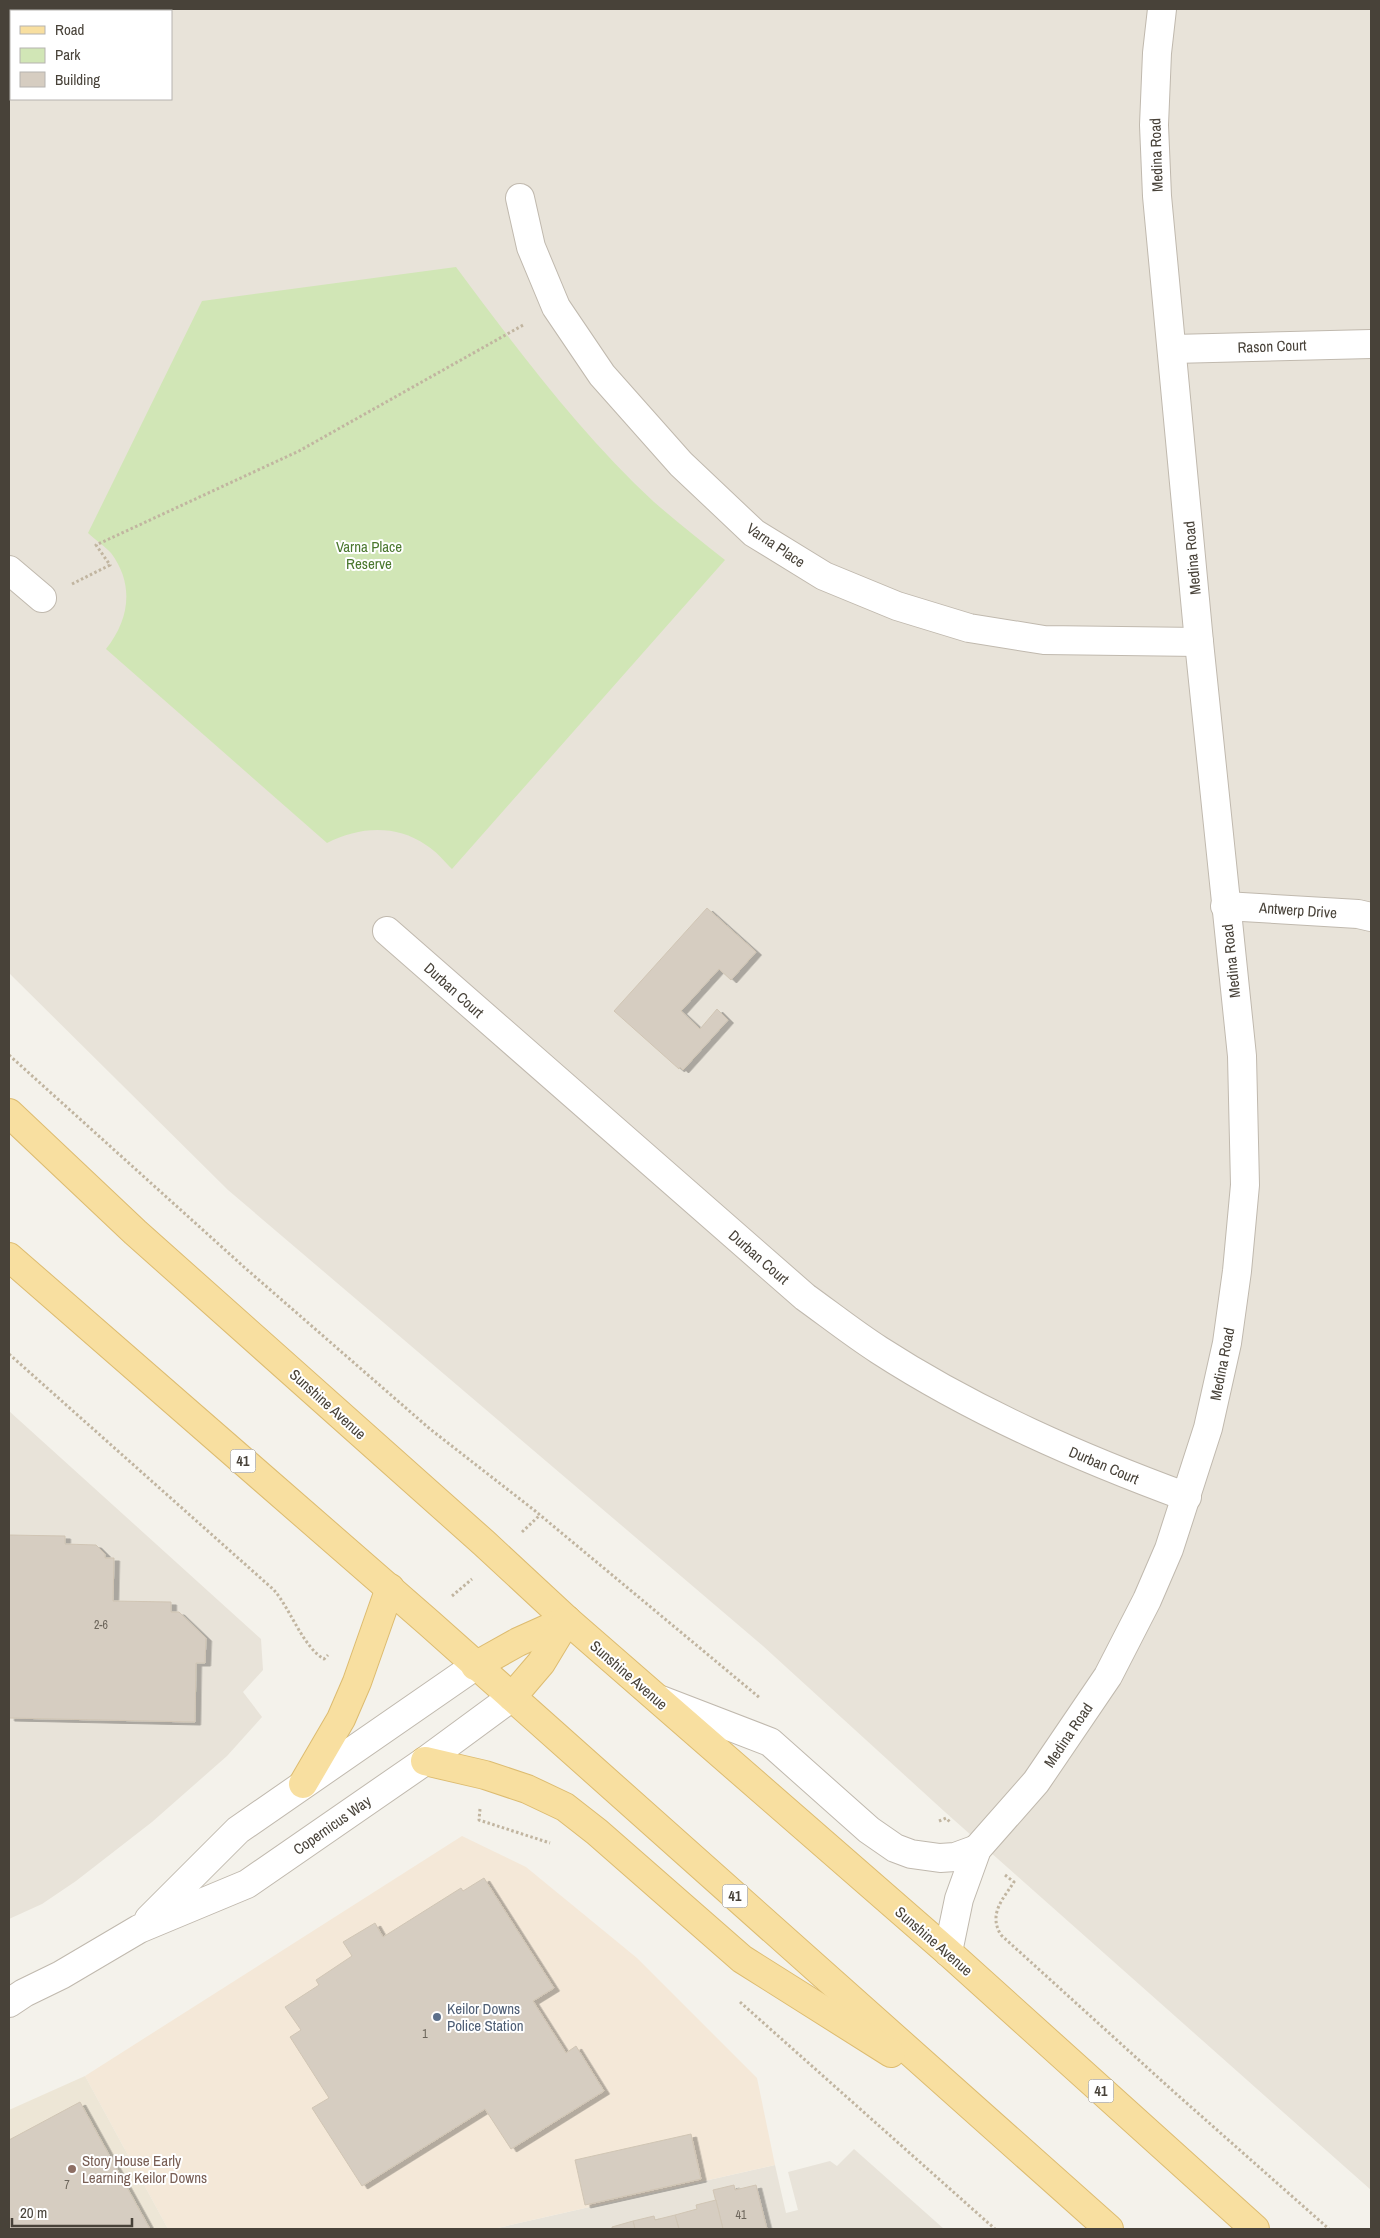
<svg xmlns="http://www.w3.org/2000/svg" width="1380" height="2238" font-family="'Archivo Narrow',sans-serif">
  <defs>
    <filter id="shadow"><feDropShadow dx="5.5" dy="3" stdDeviation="0" flood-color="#0004"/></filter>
  </defs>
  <rect width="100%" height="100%" fill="#f4f2eb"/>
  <g fill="#e8e3d9" fill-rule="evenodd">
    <path d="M9,9H1371V2190L945,1812L763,1646L228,1190L9,973ZM11,11H171V99H11Z"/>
    <path d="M9,1411L261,1639L263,1670L243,1692L262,1717L227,1756L152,1822L76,1881L42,1904L9,1919Z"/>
    <path d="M854,2149L944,2229H493L775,2165L786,2213L798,2210L788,2172L830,2161L837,2166Z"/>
  </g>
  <path fill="#f4e8d8" d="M462,1836L526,1867L637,1958L757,2078L775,2165L493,2229H168L85,2076Z"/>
  <path fill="#ede6d6" d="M85,2076L168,2229H9V2110Z"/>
  <path fill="#d1e6b6" d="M456,267C517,349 579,432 654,502C677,522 701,541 725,560L452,869C444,861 436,851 426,845C395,824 359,827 327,843L106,649C129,620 135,585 111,553C105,546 95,540 88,533L202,301Z"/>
  <g fill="#d6cdc1" stroke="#d0c5b4" filter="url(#shadow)">
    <path d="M707,908L756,952L731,980L719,969L681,1011L700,1029L717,1009L728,1020L683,1070L680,1067L679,1069L614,1011Z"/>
    <path d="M9,1535L65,1536V1544L96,1545L105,1554V1558H114L113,1601L171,1602V1612H179L206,1638L205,1663H196L195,1722L9,1718Z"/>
    <path d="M484,1878L554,1988L533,2001L566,2053L576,2046L604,2091L511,2149L485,2109L362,2186L312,2108L329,2098L290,2037L301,2030L285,2007L319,1985L316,1980L352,1956L343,1942L375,1923L383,1937L461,1888L463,1891Z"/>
    <path d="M80,2102L150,2229H9V2140Z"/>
    <path d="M691,2134L701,2179L585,2205L575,2160Z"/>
    <path d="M734,2185L735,2190L756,2185L767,2229H723L713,2190Z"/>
    <path d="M716,2200L723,2229H679L675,2215L697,2209L696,2205Z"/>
    <path d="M675,2215L679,2229H635L633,2221L654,2216L655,2220Z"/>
    <path d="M633,2221L635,2229H612V2227Z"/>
  </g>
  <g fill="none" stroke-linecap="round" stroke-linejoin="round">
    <g stroke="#c0b9ae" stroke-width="30">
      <g id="minor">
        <path d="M520,198L531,247L556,307L602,375L681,464L754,533L824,576L897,606L969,628L1044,640L1199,642"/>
        <path d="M1173,349L1371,344"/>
        <path d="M9,570L42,598"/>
        <path d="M1225,906L1358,914L1371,917"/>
        <path d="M387,931L805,1297C830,1315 854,1334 879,1350C975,1412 1081,1458 1187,1497"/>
        <path d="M661,1700L770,1742L869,1830L895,1848L911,1854L940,1858L955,1857L977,1849"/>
        <path d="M948,1952L959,1899L977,1849L1036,1782L1108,1676L1147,1600L1169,1549L1208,1428L1227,1343L1237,1271L1245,1185L1242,1056L1199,642L1157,196L1154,125L1157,53L1162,9"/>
      </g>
    </g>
    <g stroke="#c0b9ae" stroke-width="30">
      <g id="tertiary">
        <path d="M149,1919L238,1830L475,1666"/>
        <path d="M9,2003L24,1993L61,1975L139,1929L247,1884L425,1761L512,1697"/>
      </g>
    </g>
    <g stroke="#ddbc70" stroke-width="30">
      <g id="primary">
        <path d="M9,1113L135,1232L484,1543L567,1620L948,1952L1255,2229"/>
        <path d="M9,1257L429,1623L1109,2229"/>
        <path d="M475,1666L518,1642L567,1620"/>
        <path d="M512,1697L541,1663L567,1620"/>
        <path d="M425,1761L485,1775L527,1789L565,1807L597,1832L742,1959L891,2053"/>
        <path d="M303,1784L341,1719L357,1682L390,1588"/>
      </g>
    </g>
    <g stroke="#c1b5a0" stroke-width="3" stroke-dasharray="2.5 2.5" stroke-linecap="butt">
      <path d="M72,584L110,565L96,545L299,451L525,324"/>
      <path d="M9,1055L244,1267L430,1429L534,1510L760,1698"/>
      <path d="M9,1354L274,1590C291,1610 303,1647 324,1659L328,1655"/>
      <path d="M522,1532L540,1515"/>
      <path d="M452,1596L472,1579"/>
      <path d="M480,1809L479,1820L550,1843"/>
      <path d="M939,1821L946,1818L950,1822"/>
      <path d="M1005,1875L1014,1882C1003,1899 988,1914 1001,1935L1173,2091L1329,2229"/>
      <path d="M740,2002L995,2229"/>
    </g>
    <use href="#minor" stroke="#fff" stroke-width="28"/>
    <use href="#tertiary" stroke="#fff" stroke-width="28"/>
    <use href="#primary" stroke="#f8dfa0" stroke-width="28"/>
  </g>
  <circle fill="#5c6f8a" stroke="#fff" stroke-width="2" cx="437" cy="2017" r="5"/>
  <circle fill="#8d6e63" stroke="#fff" stroke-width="2" cx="72" cy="2169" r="5"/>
  <g text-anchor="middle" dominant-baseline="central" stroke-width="4" stroke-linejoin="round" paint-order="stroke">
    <g font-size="12" fill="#6c655b">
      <text x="101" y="1625">2-6</text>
      <text x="425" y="2034">1</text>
      <text x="67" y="2185">7</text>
      <text x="741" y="2215">41</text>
    </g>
    <g fill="#fff" stroke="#7f7b74" stroke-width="1">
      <rect x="230.5" y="1449.5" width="25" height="23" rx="4"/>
      <rect x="722.5" y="1884.5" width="25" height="23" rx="4"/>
      <rect x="1088.5" y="2079.5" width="25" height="23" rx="4"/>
    </g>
    <g font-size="14" font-weight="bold" fill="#484239">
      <text x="243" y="1461">41</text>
      <text x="735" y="1896">41</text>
      <text x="1101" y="2091">41</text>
    </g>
    <g font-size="15" fill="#484239" stroke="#fff">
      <text transform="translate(1156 155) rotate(-92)">Medina Road</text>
      <text transform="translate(1272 346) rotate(-2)">Rason Court</text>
      <text transform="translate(776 545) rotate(34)">Varna Place</text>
      <text transform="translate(1192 558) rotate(-95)">Medina Road</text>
      <text transform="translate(1298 910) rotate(4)">Antwerp Drive</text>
      <text transform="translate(1231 961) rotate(-96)">Medina Road</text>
      <text transform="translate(454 990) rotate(42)">Durban Court</text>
      <text transform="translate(759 1257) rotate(41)">Durban Court</text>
      <text transform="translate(1222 1364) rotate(-79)">Medina Road</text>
      <text transform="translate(328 1404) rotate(42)">Sunshine Avenue</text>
      <text transform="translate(1104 1465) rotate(23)">Durban Court</text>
      <text transform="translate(629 1675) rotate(41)">Sunshine Avenue</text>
      <text transform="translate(1068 1735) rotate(-56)">Medina Road</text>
      <text transform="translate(332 1825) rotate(-35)">Copernicus Way</text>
      <text transform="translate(934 1941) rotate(41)">Sunshine Avenue</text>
    </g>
    <g font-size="15" fill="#4b782f" stroke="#fff">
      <text x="369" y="546">Varna Place<tspan x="369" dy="17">Reserve</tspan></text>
    </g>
    <g font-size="15" fill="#4e5e75" stroke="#fff" text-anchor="start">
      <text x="447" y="2008">Keilor Downs<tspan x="447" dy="17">Police Station</tspan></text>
    </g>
    <g font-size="15" fill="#785e54" stroke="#fff" text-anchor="start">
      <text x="82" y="2160">Story House Early<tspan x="82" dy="17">Learning Keilor Downs</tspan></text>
    </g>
  </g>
  <rect width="1380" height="2238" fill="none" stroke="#484239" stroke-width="20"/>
  <rect x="10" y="10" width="162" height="90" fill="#ffffff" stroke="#b6b3b0"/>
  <rect x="20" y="26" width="25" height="8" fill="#f8dfa0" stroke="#b6b3b0"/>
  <text x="55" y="35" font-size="15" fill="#484239">Road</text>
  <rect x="20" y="48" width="25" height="15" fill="#d1e6b6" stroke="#b6b3b0"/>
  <text x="55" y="60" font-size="15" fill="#484239">Park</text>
  <rect x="20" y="72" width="25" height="15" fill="#d6cdc1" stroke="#b6b3b0"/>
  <text x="55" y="85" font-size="15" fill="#484239">Building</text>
  <path d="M12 2218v8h120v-8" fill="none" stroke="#484239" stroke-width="2.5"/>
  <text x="20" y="2218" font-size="15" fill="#484239" stroke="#ffffff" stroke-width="4" paint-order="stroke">20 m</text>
</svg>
